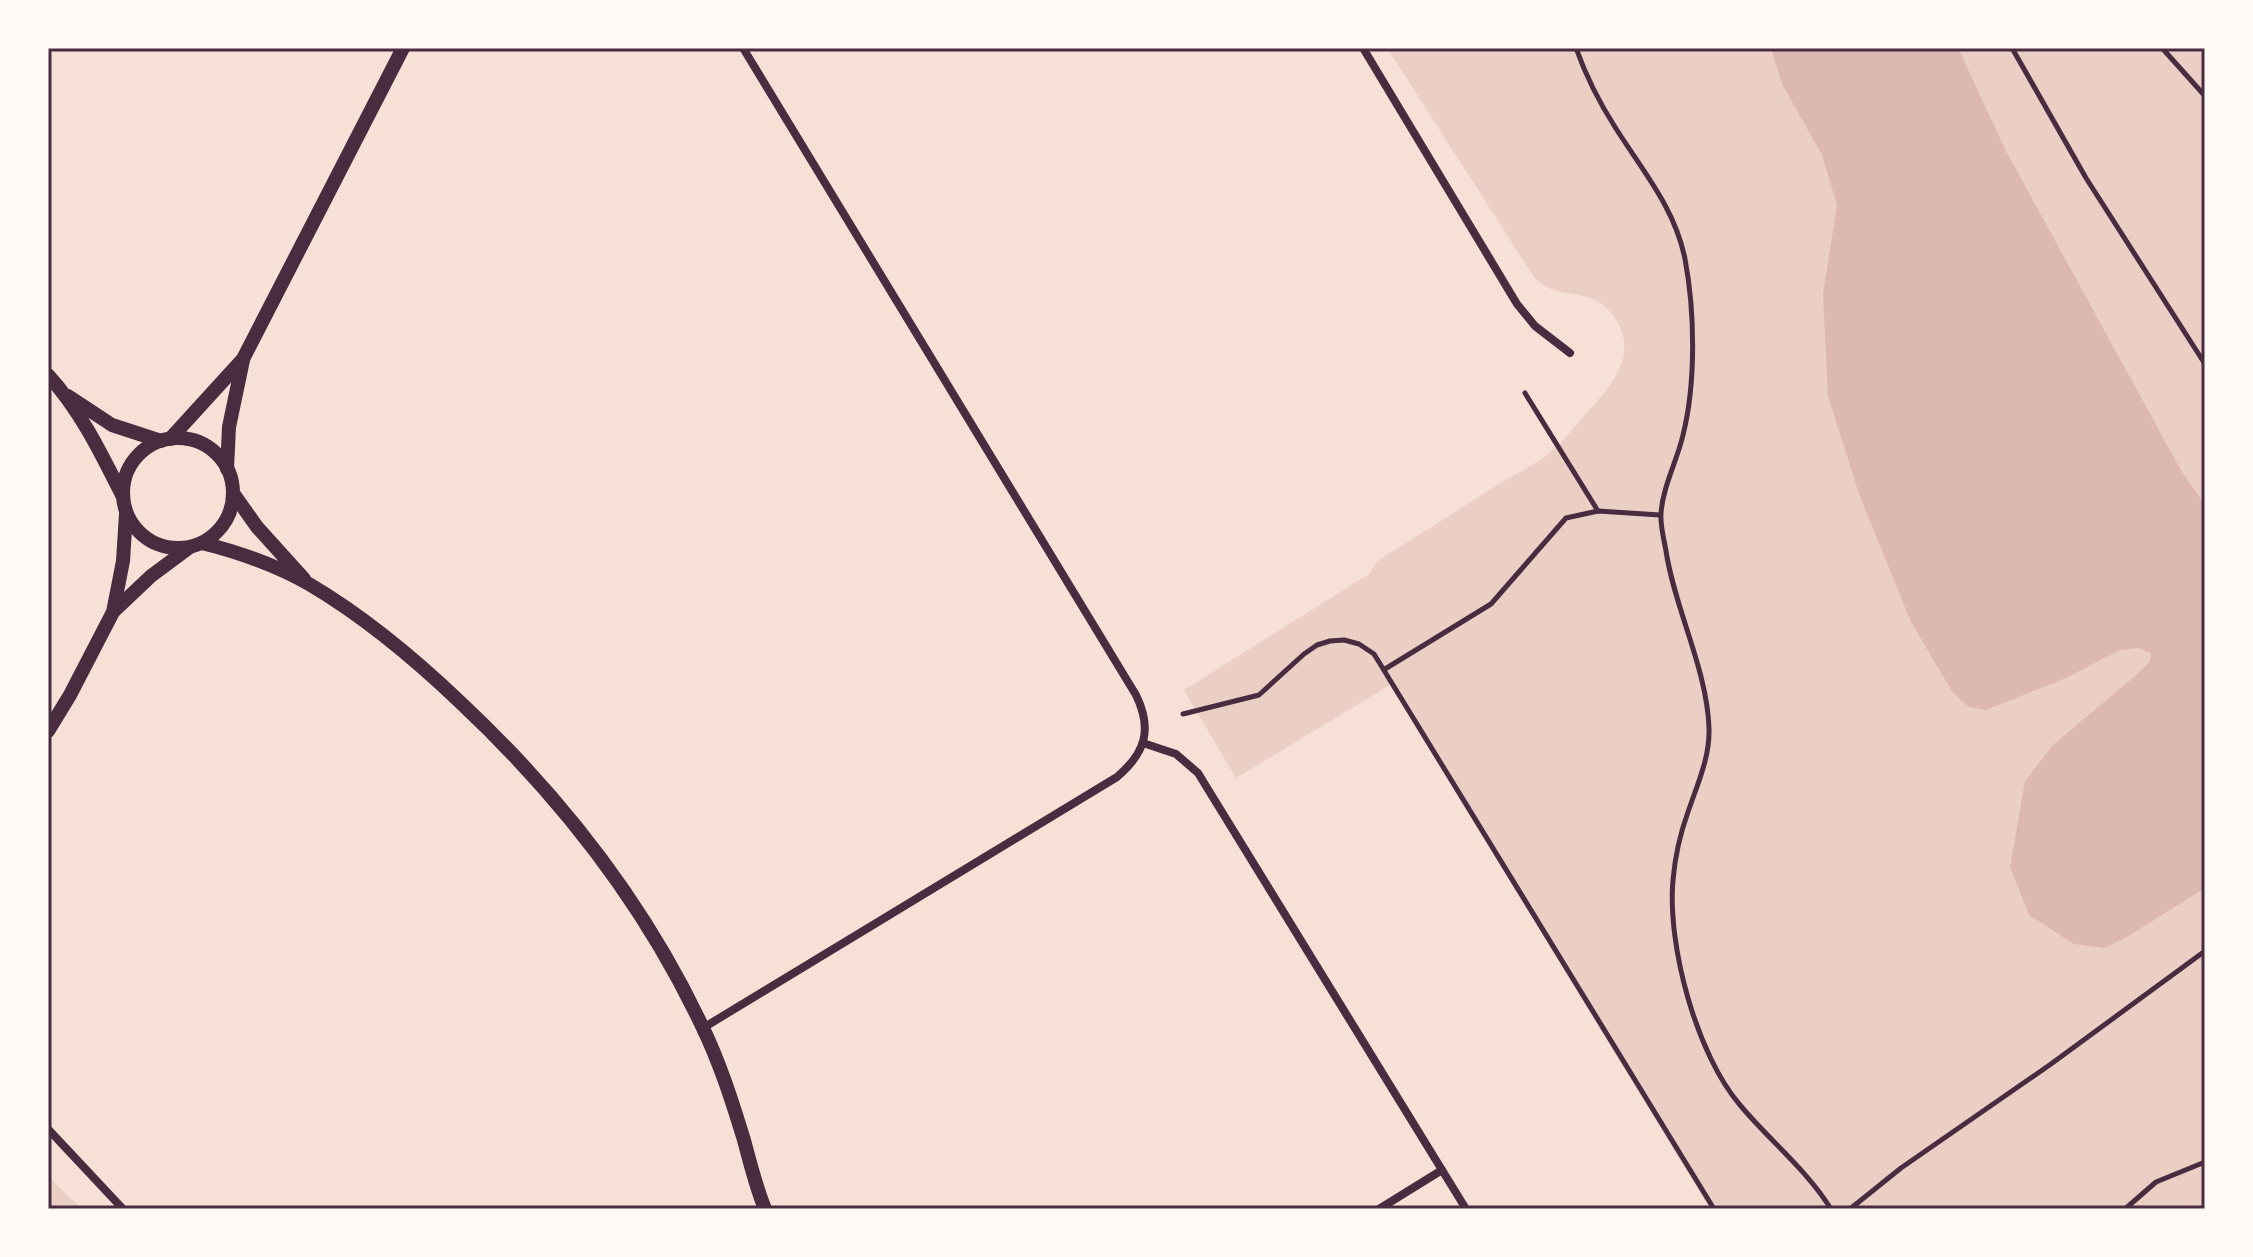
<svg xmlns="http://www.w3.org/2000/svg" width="2253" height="1257" font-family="Mulish,sans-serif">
  <rect width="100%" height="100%" fill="#f7e1d7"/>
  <g fill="#ebcfc5">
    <path d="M1387,48H2196L2205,57V1209H1710L1390,685L1236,778L1184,690L1369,574L1377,561C1417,536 1457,511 1497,485C1515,474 1538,464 1554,449C1565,440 1573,428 1583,417C1606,391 1639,359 1617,321C1593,281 1559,305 1534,277Z"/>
    <path d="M48,1177L82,1209H48Z"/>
  </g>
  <path fill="#dcb8b0" d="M1771,48H1958L2006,151L2182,472L2205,505V888L2127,937L2104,948L2074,944L2029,915L2010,867L2025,781L2053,745L2142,670L2150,661L2151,653L2139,648L2120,650L2066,678L1986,710L1969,707L1953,693L1911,622L1859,494L1828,396L1823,294L1837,205L1822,155L1782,84Z"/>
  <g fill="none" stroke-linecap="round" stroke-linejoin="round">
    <g stroke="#4a2c40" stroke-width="5">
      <path d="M1576,48C1586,76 1599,102 1615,127C1642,170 1675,208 1685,259C1695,312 1696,383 1683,435C1677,461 1663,486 1661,513C1660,525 1664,539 1666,551C1675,610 1707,669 1709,728C1710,758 1697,785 1688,812C1680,834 1675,857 1673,880C1667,946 1697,1055 1740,1105C1770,1141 1806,1169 1831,1209"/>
      <path d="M2012,48L2086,178L2205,364"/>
      <path d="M2162,48L2205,96"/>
      <path d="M1525,393L1598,511"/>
      <path d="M1385,669L1491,604L1566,518L1598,511L1660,515"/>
      <path d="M1183,714L1259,695L1304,654L1317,645L1330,641L1344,640L1359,644L1374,654L1714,1209"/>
      <path d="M1850,1209L1901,1168L2051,1064L2205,951"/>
      <path d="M2125,1209L2156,1182L2205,1162"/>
    </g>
    <g stroke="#4a2c40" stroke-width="8">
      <path d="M1363,48L1517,304L1535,326L1570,353"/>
      <path d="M1143,743L1176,754L1198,773L1466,1209"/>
      <path d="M703,1028L1117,777C1145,753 1153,730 1136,695L743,48"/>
      <path d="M48,1129L123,1209"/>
      <path d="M1379,1209L1442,1170"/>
    </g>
    <g stroke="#4a2c40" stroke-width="14">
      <path d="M48,375C80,410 101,453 122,495"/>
      <path d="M68,396L112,425L161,441"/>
      <circle cx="178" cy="493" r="55"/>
      <path d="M170,439L243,359L403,48"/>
      <path d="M227,469L229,427L243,360"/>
      <path d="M233,493L257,527L304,579"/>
      <path d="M202,543C238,552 276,565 309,584C365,617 414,658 461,703C560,796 644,903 702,1026C720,1063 732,1101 744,1140C750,1163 756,1187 765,1209"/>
      <path d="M114,611L151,576L190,547"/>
      <path d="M48,731L70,695L113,612L123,561L126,514"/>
    </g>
  </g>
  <rect width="2253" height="1257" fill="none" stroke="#fffaf5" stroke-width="100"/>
  <rect x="50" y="50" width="2153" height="1157" fill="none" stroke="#4a2c40" stroke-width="3"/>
</svg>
